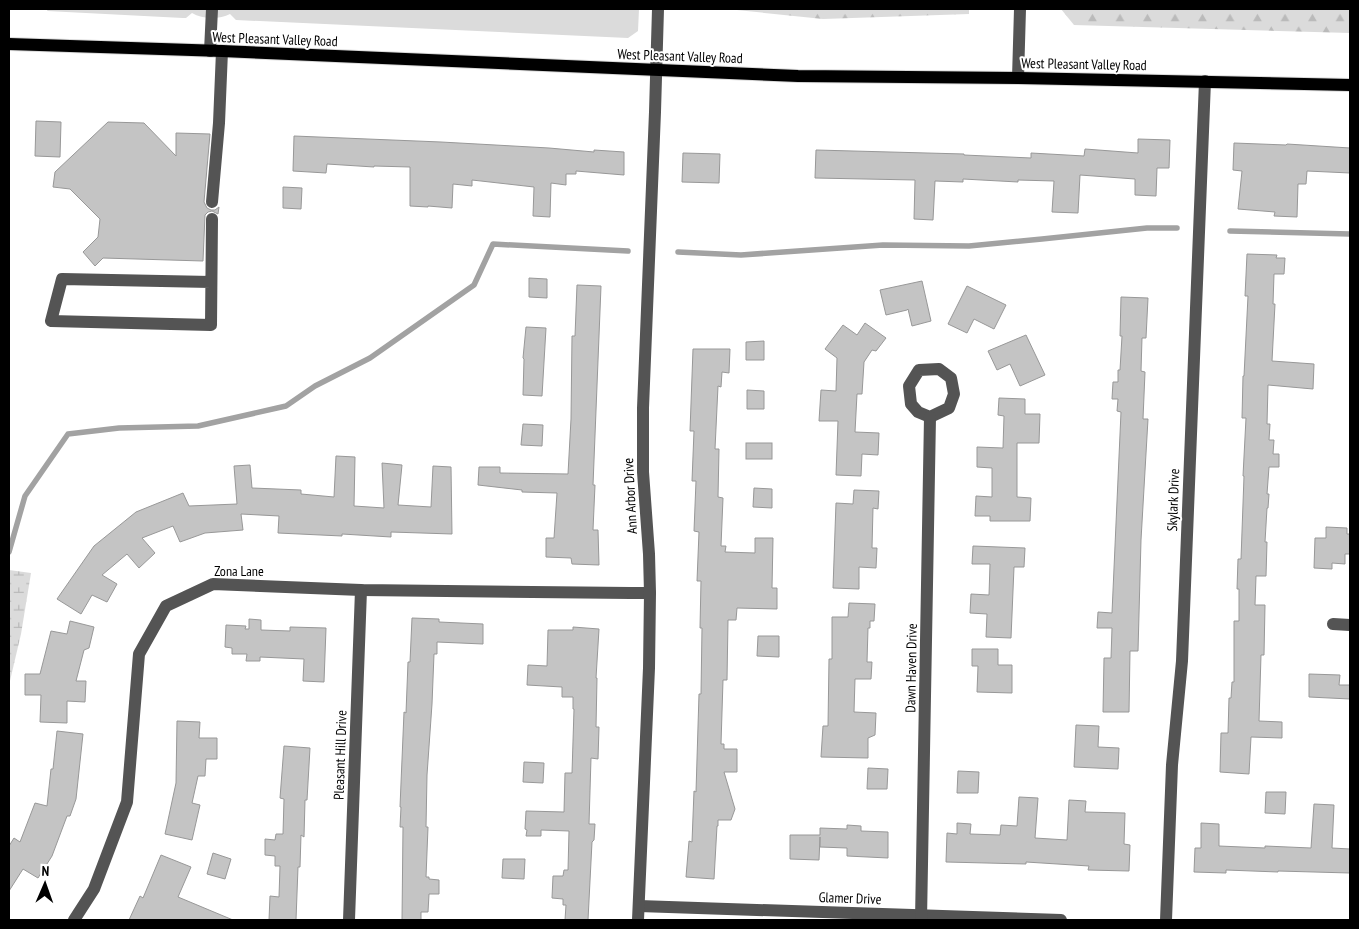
<svg xmlns="http://www.w3.org/2000/svg" width="1359" height="929" font-family="'PT Sans Narrow',sans-serif">
  <defs>
    <pattern id="forest-firs" width="22" height="20" patternUnits="userSpaceOnUse" patternTransform="scale(1.25)"><rect width="22" height="20" fill="#dbdbdb"/><path d="M5 1l3.5 6h-7zM16 11l3.5 6h-7z" fill="#bababa"/></pattern>
    <pattern id="wetland-marsh" width="20" height="14" patternUnits="userSpaceOnUse" patternTransform="scale(1.25)"><rect width="20" height="14" fill="#dbdbdb"/><path d="M1 5h8M5 5V1M11 12h8M15 12V8" fill="none" stroke="#bababa"/></pattern>
  </defs>
  <rect width="100%" height="100%" fill="#fff"/>
  <g fill="url(#forest-firs)">
    <path d="M727,9H969V14L823,19Z"/>
    <path d="M1061,9H1350V33L1074,25Z"/>
  </g>
  <path fill="url(#wetland-marsh)" d="M9,570L31,573L21,634L9,685Z"/>
  <path fill="#dbdbdb" d="M48,9H639L638,31L628,38L236,20L230,14C219,20 202,19 192,13L186,18H183L47,11Z"/>
  <g fill="none" stroke-linecap="round" stroke-linejoin="round">
    <g stroke="#a2a2a2" stroke-width="5.5">
      <path d="M1230,231L1350,234"/>
      <path d="M678,252L741,255L883,245L969,246L1042,239L1147,228H1177"/>
      <path d="M9,552L25,496L68,434L119,428L198,426L286,406L315,386L370,358L474,285L493,244L628,251"/>
    </g>
  </g>
  <g fill="#c4c4c4" stroke="#989898">
    <path d="M36,121L61,122L60,157L35,156Z"/>
    <path d="M108,122L144,123L176,156V133L210,134L204,202L207,208L211,210H215L219,207L218,214L212,211L208,212L205,215L203,261L103,258L95,266L83,252L98,237L100,219L70,189L53,187L55,172Z"/>
    <path d="M294,136L441,142L549,148L594,152V150L624,152V175L576,171V174H566V185L551,183L550,217L533,216L534,187L472,180V186L453,184L452,208L428,206V207L410,206V167L374,166V167L327,164L326,173L293,171Z"/>
    <path d="M1138,139L1170,140L1169,168H1157L1156,196L1135,195V179L1080,175L1078,213L1052,212L1054,181L1018,180V182L963,179V182L935,181L933,220L914,219L915,180L815,178L816,150L964,154V155L1031,158V153L1084,156L1085,149L1138,153Z"/>
    <path d="M1234,143L1286,145L1287,144L1350,148V173L1307,171L1306,184H1298L1297,217L1274,216L1275,212L1238,209L1242,171L1233,170Z"/>
    <path d="M683,153L720,154L719,183L682,182Z"/>
    <path d="M283,187L302,188L301,209L283,208Z"/>
    <path d="M1247,254L1277,255L1276,258H1285L1284,274H1274L1273,304H1275L1272,361L1314,364L1313,389L1268,385L1267,424H1270L1269,440H1274L1273,454H1279V467H1269L1267,494H1269L1268,508H1267L1265,542H1267L1266,576H1256L1255,605H1265L1264,655H1261L1259,721L1282,722V738L1251,737L1249,774L1220,772L1221,733H1228L1229,698H1231L1232,682H1234V621H1239V589H1237L1238,559H1241L1244,476H1243L1246,418H1242L1243,376H1244L1248,296H1245Z"/>
    <path d="M529,278L547,279V298L529,297Z"/>
    <path d="M922,281L931,321L912,326L908,309L907,310L886,315L880,290Z"/>
    <path d="M577,285L601,286L593,485H595L593,530H598L599,565L572,564L571,558L546,557V538H554L557,493L522,492V490L478,485L479,467H500V473L568,474L571,419L572,336H575Z"/>
    <path d="M967,286L1006,305L994,329L974,319L967,333L948,324Z"/>
    <path d="M1121,297L1148,298L1146,338H1142L1141,371L1145,372L1143,419H1148L1141,540L1138,651H1130L1129,712H1103L1104,658H1111L1112,628H1097L1098,612L1112,613L1121,412L1117,411L1118,399H1112L1113,382H1118V370H1120L1122,336H1120Z"/>
    <path d="M865,323L886,338L876,351L872,350L864,362L862,394H857L855,432L879,433L878,455L862,454L861,476L836,475L838,421H819L821,390L836,391L837,358L825,349L843,325L857,335Z"/>
    <path d="M526,327L546,328L542,396L523,395L524,359L523,358Z"/>
    <path d="M1026,335L1045,375L1020,386L1010,364L997,370L988,351Z"/>
    <path d="M764,341V360H746V342Z"/>
    <path d="M693,349H730L729,373L722,372L721,387L718,386L715,449H719L718,497L723,498L721,546H726L725,552L755,553V538H773L772,588H777V609L737,608L736,620H728L727,680H723L721,744H724V749H737V772H724L735,809L731,820H718V826H717L714,879L686,877L689,841L692,842L694,791L696,792L699,694H701L702,628H700L701,581H697L699,532L694,531L696,481H692L694,431H690Z"/>
    <path d="M747,390L764,391V409H747Z"/>
    <path d="M999,398L1025,399V414H1040L1039,443H1017V497L1031,498L1030,521H990V516H975L976,496L992,497V468L977,467V447L1003,448L1004,416L998,415Z"/>
    <path d="M523,424L543,425L542,446L521,445Z"/>
    <rect x="746" y="443" width="26" height="16"/>
    <path d="M336,456L355,457L354,506L384,508L382,463L402,465L398,505L431,507L433,466L451,467L452,534L391,532V537L342,534V536L278,533L279,516L241,514L243,530L205,533L180,542L173,526L142,538L155,553L139,568L127,554L102,575L117,584L107,602L92,595L81,614L57,599L94,546L136,512L183,493L189,506L237,504L234,466L250,465L252,488L301,490V494L334,497Z"/>
    <path d="M754,488L772,489V508L753,507Z"/>
    <path d="M854,490L879,491L878,509L873,508L872,548H877L876,568L859,567V589L833,588L836,503L853,504Z"/>
    <path d="M1326,527L1347,528V534H1350V554H1345V564L1332,563V569L1314,568L1315,538H1326Z"/>
    <path d="M973,546L1025,548L1024,567H1014L1011,638L986,637L987,614L970,613L971,594L989,595L990,564H972Z"/>
    <path d="M849,603L875,604L874,621H870V628H868L867,662H872L871,679H855L854,712L876,713L875,735L868,738V758L821,757L823,726H828L829,659H832V617H848Z"/>
    <path d="M412,618L439,619V622L483,624V644L437,642V654H434L432,704L427,775L426,827H428L426,877H429V879L439,880V894H429L428,912H421V920H402L403,827H400L401,807H400L404,712L406,713L408,662H410Z"/>
    <path d="M249,619L261,620V630L290,631V627L326,628L324,682L303,681L304,659L260,657V661H246L247,654H232V648L225,647L226,625L246,626L245,629H249Z"/>
    <path d="M70,621L94,627L89,648L84,650L76,681H86L85,702L67,701V723L40,722L41,695H25V674H40L51,631L67,634Z"/>
    <path d="M573,627L599,629L596,678H597L596,727H599L598,759L591,758L589,824H595L594,840L592,842L588,920H565L566,905H563V899L552,898L553,876H563L564,870H568L569,831L541,830V836H526L527,830L525,829L526,811L564,812L565,773H572L574,709H573V697H562V687L527,685L528,665L547,666L548,630H573Z"/>
    <path d="M758,636H779V657L757,656Z"/>
    <path d="M972,649H998V665H1012V693L977,692L978,666H972Z"/>
    <path d="M1309,674L1340,675L1339,685H1350V699L1309,697Z"/>
    <path d="M177,721L200,722L199,738H217V759H206L205,776H198L192,803L200,805L192,840L165,834L176,783Z"/>
    <path d="M1076,725L1099,726L1098,747L1119,748L1118,769L1074,767Z"/>
    <path d="M57,731L83,734L76,799L70,816H67L52,856L38,878L23,869L9,891V846L14,838L20,842L35,803L47,806L51,769H53Z"/>
    <path d="M284,746L310,748L307,800H305L304,837L301,835L300,867H298L296,920H269L270,896L279,897L280,866H275V856L265,855V839L275,840L276,834H283L284,799L280,798Z"/>
    <path d="M524,762L544,763L543,783L523,782Z"/>
    <path d="M868,768L888,769L887,789H867Z"/>
    <path d="M958,771L979,772L978,793H957Z"/>
    <path d="M1266,792H1286L1285,814L1265,813Z"/>
    <path d="M1019,797L1038,798L1035,838L1067,840L1069,800L1086,801L1085,812L1125,813L1124,844L1130,845L1129,871L1088,870L1089,866L1026,862V864L946,862L947,833L957,834V823L971,824L970,834L1000,835L1001,825L1017,826Z"/>
    <path d="M1314,804L1334,805L1332,848L1350,849V873L1278,871V872L1226,870V873L1194,872L1195,848H1201V823L1219,824V846L1265,848V846L1311,848Z"/>
    <path d="M847,825L861,826V831L888,832V858L847,856V848L820,847V837L819,860L790,859V835H820V828L847,829Z"/>
    <path d="M213,853L231,859L225,879L207,874Z"/>
    <path d="M161,855L191,867L178,897L233,920H129L140,896L143,898Z"/>
    <path d="M503,859H525L524,879L502,878Z"/>
  </g>
  <g fill="none" stroke-linecap="round" stroke-linejoin="round">
    <g stroke="#dbdbdb" stroke-width="14">
      <path id="major" d="M9,44L222,51L798,76L1018,78L1350,85"/>
    </g>
    <g stroke="#545454" stroke-width="12">
      <path d="M210,51L212,9"/>
      <path d="M1018,78L1020,9"/>
      <path d="M212,202L219,123L222,51"/>
      <path d="M211,282L62,279L51,321L211,325L212,219"/>
      <path d="M939,369L951,378L954,394L949,408L930,417L918,412L911,404L909,386L919,370Z"/>
      <path d="M1333,624L1350,625"/>
      <path d="M639,906L1061,920"/>
      <path d="M74,920L94,889L127,802L139,654L166,606L213,584L361,590L631,593H650"/>
      <path d="M349,920L361,590"/>
      <path d="M638,920L649,668L650,593L649,554L643,472V408L655,112L658,9"/>
      <path d="M921,920L930,417"/>
      <path d="M1166,920L1172,765L1182,661L1205,81"/>
    </g>
    <use href="#major" stroke="#000" stroke-width="12"/>
  </g>
  <g text-anchor="middle" dominant-baseline="central" stroke-width="4" stroke-linejoin="round" paint-order="stroke">
    <g font-size="14" fill="#000" stroke="#fff">
      <text transform="translate(275 39) rotate(2)">West Pleasant Valley Road</text>
      <text transform="translate(680 56) rotate(2)">West Pleasant Valley Road</text>
      <text transform="translate(1084 64) rotate(1)">West Pleasant Valley Road</text>
      <text transform="translate(630 496) rotate(-93)">Ann Arbor Drive</text>
      <text transform="translate(1173 500) rotate(-88)">Skylark Drive</text>
      <text x="239" y="571">Zona Lane</text>
      <text transform="translate(911 668) rotate(-89)">Dawn Haven Drive</text>
      <text transform="translate(340 755) rotate(-88)">Pleasant Hill Drive</text>
      <text transform="translate(850 898) rotate(2)">Glamer Drive</text>
    </g>
  </g>
  <rect width="1359" height="929" fill="none" stroke="#000000" stroke-width="20"/>
  <g transform="translate(45 884) rotate(2)" stroke="#ffffff" stroke-width="4" paint-order="stroke">
  <path d="M0-4L9 19L0 12L-9 19Z" fill="#000000"/>
  <text y="-8" font-size="14" font-weight="bold" text-anchor="middle" fill="#000000">N</text>
  </g>
</svg>
